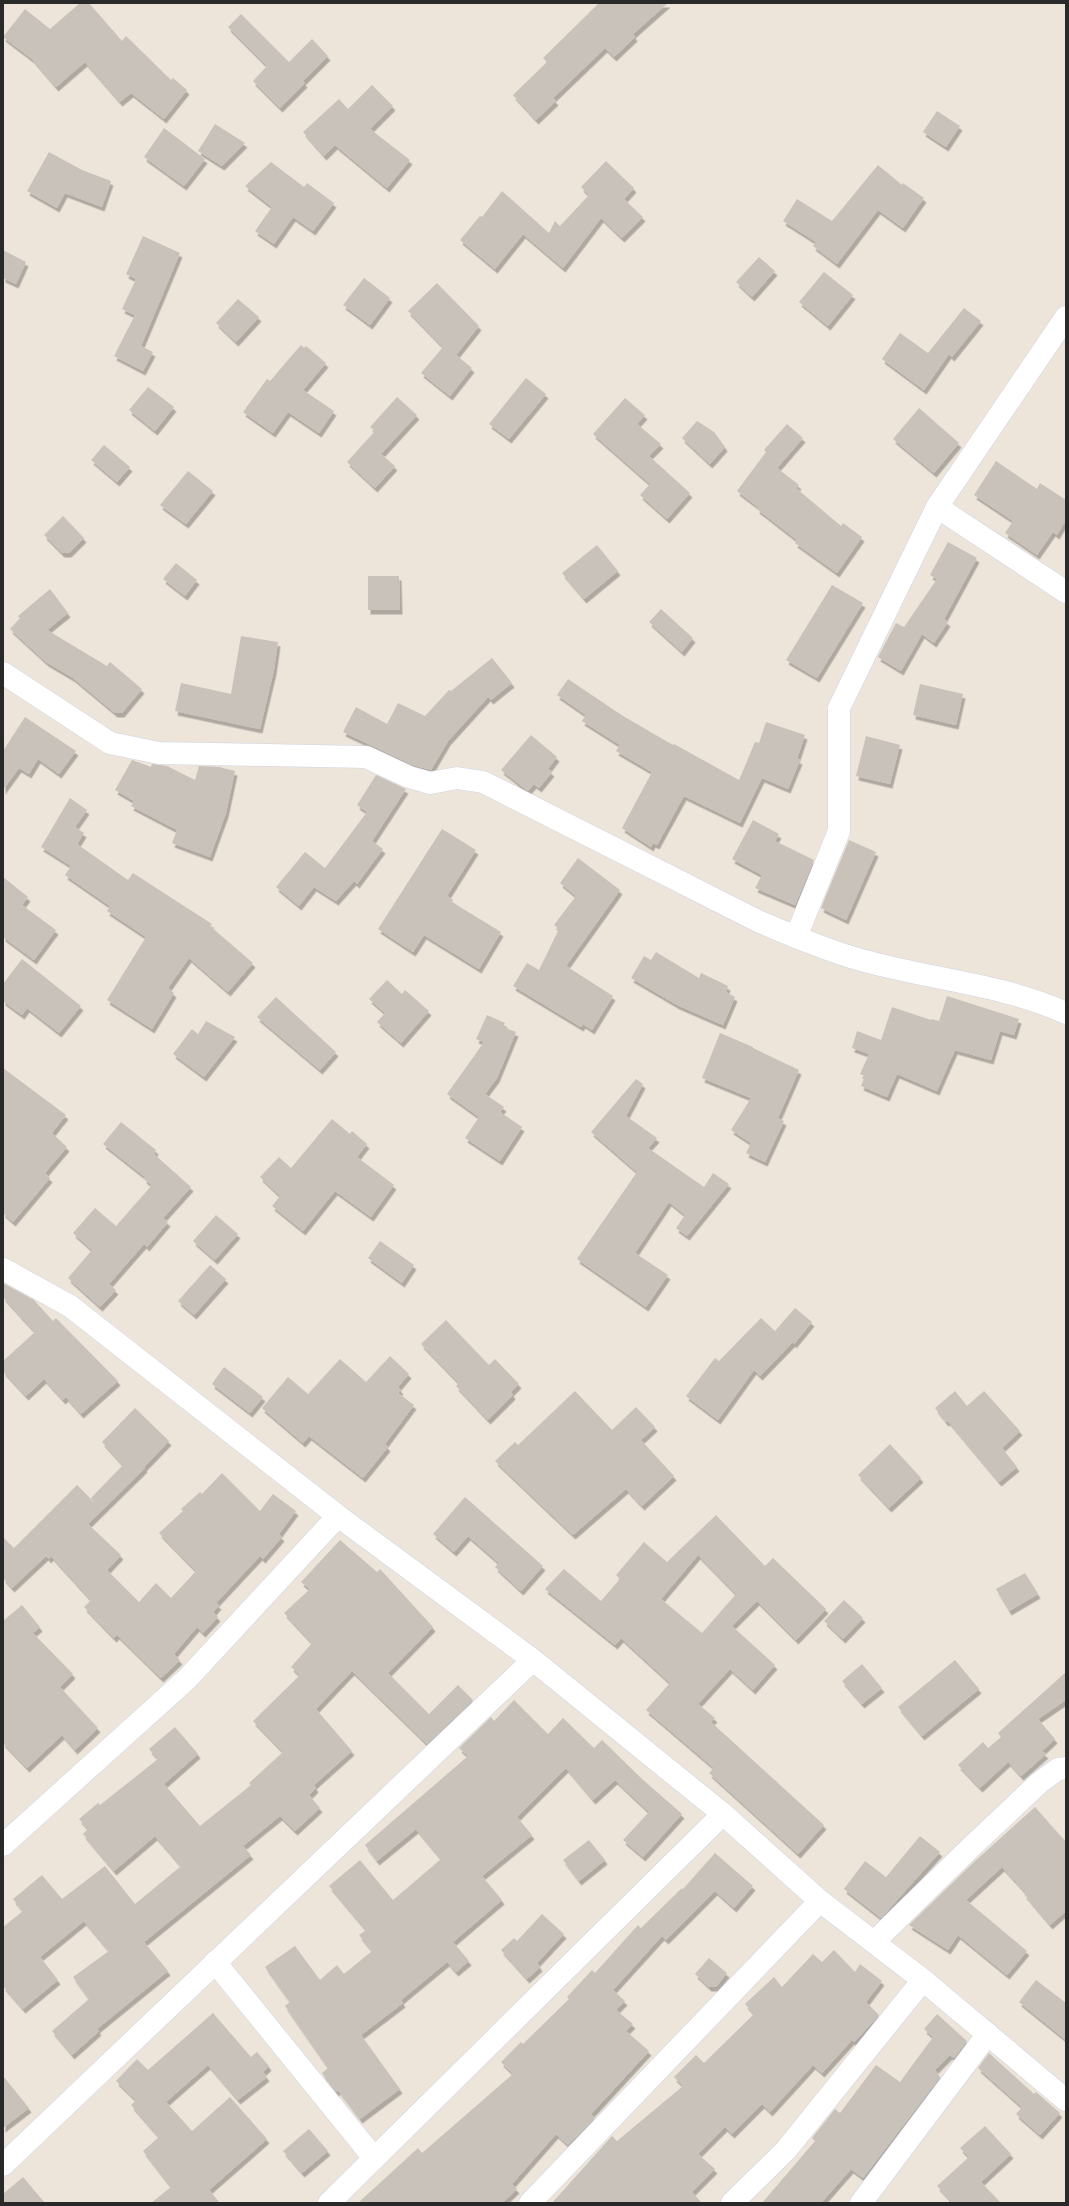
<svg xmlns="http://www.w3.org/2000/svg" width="1069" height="2206" font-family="'Exo 2',sans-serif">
  <defs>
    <filter id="shadow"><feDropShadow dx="2.5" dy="4.5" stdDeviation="0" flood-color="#0004"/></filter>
  </defs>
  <rect width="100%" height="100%" fill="#ede5da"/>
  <g fill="#c8c2ba" fill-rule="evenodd" filter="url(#shadow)">
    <path d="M80,3H89L122,41L126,36L171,80L173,78L187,90L164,119L131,93L120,102L85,62L56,87L32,59L3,37L25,9L50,29Z"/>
    <path d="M599,3H668L633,34L635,37L614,57L605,48L553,98L556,101L536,120L513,95L547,62L543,58Z"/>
    <path d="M241,14L289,62L312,39L328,56L303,81L305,83L280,108L253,81L267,66L228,27Z"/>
    <path d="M372,85L393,106L370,129L410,160L387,188L335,145L324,156L303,132L339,99L348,109Z"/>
    <path d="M937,111L960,126L946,147L923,132Z"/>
    <path d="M215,124L245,143L222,166L198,151Z"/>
    <path d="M164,128L205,159L184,186L144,157Z"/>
    <path d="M49,152L82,170L111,181L102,207L65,193L57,208L27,191Z"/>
    <path d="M606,161L634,188L624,199L643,217L622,238L601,218L563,268L523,234L495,269L460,240L480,216L482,217L502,191L549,233L555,221L560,226L589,195L581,187Z"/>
    <path d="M271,162L304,187L307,183L334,203L313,231L293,217L274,244L255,231L272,207L245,186Z"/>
    <path d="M878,165L902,185L903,183L924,198L903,228L878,210L837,264L813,246L816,242L783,221L797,199L832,221Z"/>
    <path d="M143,236L180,253L141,346L153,352L143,371L114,356L135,315L122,309L136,279L126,274Z"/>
    <path d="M3,250L26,262L16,284L3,278Z"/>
    <path d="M759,257L775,271L752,297L736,282Z"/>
    <path d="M824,272L853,295L828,326L799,302Z"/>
    <path d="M364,278L390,298L370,325L343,305Z"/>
    <path d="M437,283L479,326L456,355L472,368L450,396L421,373L443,347L408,311Z"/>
    <path d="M238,299L259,317L236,342L216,323Z"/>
    <path d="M964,308L981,321L952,357L949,354L924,390L882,359L900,333L928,353Z"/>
    <path d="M301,345L304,348L306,346L326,363L303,390L334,411L319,433L288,412L273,433L243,412L267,379L270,381Z"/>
    <path d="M526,378L546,394L509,439L489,424Z"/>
    <path d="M148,387L174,407L155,431L129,410Z"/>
    <path d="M397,397L417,415L381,454L395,466L375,488L347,462L375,431L370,427Z"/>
    <path d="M625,398L645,415L637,424L661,444L649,456L690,493L667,519L640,495L650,484L593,434Z"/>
    <path d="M919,408L959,443L934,473L893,439Z"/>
    <path d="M697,421L714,432L725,447L710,464L682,438Z"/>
    <path d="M787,424L803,438L777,468L799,485L796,488L841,526L843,523L862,537L837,573L795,543L797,540L757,509L758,507L737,491L766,452L764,450Z"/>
    <path d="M104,445L130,467L117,482L91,460Z"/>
    <path d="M996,461L1037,489L1040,483L1066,500V520L1057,535L1053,532L1037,555L1005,533L1013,521L974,495Z"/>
    <path d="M188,471L213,491L186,524L160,505Z"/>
    <path d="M63,516L84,538L69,553H62L44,535Z"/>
    <path d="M948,542L977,558L944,619L948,622L934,643L922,634L901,671L878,657L896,623L904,627L937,579L930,575Z"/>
    <path d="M597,545L618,571L584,599L562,573Z"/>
    <path d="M176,563L197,580L185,596L163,579Z"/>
    <path d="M368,576H399L400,610H368Z"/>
    <path d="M832,585L863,603L817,678L786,660Z"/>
    <path d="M50,589L68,613L47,630L107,666L110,662L142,689L122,713H115L73,678L46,662L10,629L20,618L18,616Z"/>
    <path d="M661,609L693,638L682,652L649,622Z"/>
    <path d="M241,636L278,642L274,670L260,729L175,711L181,683L231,694Z"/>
    <path d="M492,658L512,683L491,700L488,697L448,741L431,770L413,765L343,732L356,707L387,724L398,703L425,716L449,690L451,691Z"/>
    <path d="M568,679L623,716L673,745L674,744L739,780L755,742L759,743L766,722L805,735L797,759L800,760L788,789L762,778L740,823L684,796L657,845L653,843L651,847L622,828L652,772L616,751L620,745L582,721L586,715L557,695Z"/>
    <path d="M920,684L963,694L956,725L913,715Z"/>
    <path d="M25,717L76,751L59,774L38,759L29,774L19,768L3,790V751Z"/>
    <path d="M531,735L557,757L548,769L552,772L539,788L534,784L528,791L501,770Z"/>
    <path d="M866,736L900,745L890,784L856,776Z"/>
    <path d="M132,760L151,767L152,764L167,766L195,780L199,766L219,767L235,771L226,813L210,857L172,843L177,830L131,806L134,801L115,790Z"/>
    <path d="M376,775L406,789L372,841L383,849L357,884L354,881L336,901L314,887L299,906L276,887L305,852L325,868L367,812L357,805Z"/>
    <path d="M70,798L87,810L75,827L84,833L77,844L128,880L133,873L212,924L210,926L253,963L228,992L189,958L168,988L174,993L152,1029L107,1000L146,937L107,911L110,906L65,875L71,866L41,847Z"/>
    <path d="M753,820L779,834L775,841L814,860L795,905L755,888L762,875L732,859Z"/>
    <path d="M442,829L476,850L447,896L453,900L452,902L501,932L479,969L424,935L413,952L378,929Z"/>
    <path d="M849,840L876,852L846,920L821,908Z"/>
    <path d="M578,858L620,890L566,966L613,996L592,1030L583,1024L581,1027L513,986L527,963L539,970L559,929L554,925L576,896L560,883Z"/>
    <path d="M3,877L28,897L22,905L56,930L34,960L3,937Z"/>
    <path d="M656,952L699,978L701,973L728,986L726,992L735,997L723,1025L677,1005L631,978L644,956L651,960Z"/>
    <path d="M22,959L81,1006L59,1033L27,1008L22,1015L3,1001V984Z"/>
    <path d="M387,980L402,994L405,990L429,1011L401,1043L377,1022L385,1013L369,999Z"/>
    <path d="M947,996L1019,1019L1014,1035L1000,1031L991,1060L955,1050L937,1091L897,1074L887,1097L861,1086L865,1076L860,1074L869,1054L852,1048L857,1031L881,1040L892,1007L931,1020V1019L939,1021Z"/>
    <path d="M276,997L336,1052L320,1070L257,1017Z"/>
    <path d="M487,1015L505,1023L503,1027L516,1032L497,1078L485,1094L504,1107L500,1112L522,1127L500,1161L465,1138L479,1117L447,1094L484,1042L476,1039Z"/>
    <path d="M206,1021L235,1037L204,1077L173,1054L192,1029L198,1034Z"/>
    <path d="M720,1033L753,1047V1048L799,1070L778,1118L784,1121L765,1162L746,1153L751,1143L731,1130L751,1098L702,1078Z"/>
    <path d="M3,1068L66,1115L52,1133L67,1147L45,1173L50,1178L13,1222L3,1213Z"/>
    <path d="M636,1079L643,1084L626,1116L657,1138L648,1148L704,1187L713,1173L729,1184L687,1236L676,1228L685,1215L669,1202L635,1253L668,1275L646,1307L577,1259L637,1172L591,1132Z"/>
    <path d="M332,1119L350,1134L352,1131L367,1144L357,1157L394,1185L371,1217L335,1191L303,1231L272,1206L280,1196L260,1177L279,1157L291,1168Z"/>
    <path d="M121,1122L156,1150L154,1154L191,1187L163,1218L168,1222L147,1247L144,1244L109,1284L116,1290L100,1307L68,1278L92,1250L73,1233L95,1208L116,1226L152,1185L144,1179L145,1177L103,1144Z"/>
    <path d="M216,1215L238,1234L215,1260L193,1241Z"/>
    <path d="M380,1241L414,1265L402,1283L368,1258Z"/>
    <path d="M210,1265L226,1279L194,1315L178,1301Z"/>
    <path d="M3,1283L34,1300L53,1321L56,1318L118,1381L81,1414L66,1397L63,1400L44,1379L26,1396L3,1371V1361L35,1332L3,1297Z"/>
    <path d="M795,1308L812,1322L794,1344L793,1342L760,1376L754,1370L718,1420L686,1396L715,1358L719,1361L761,1318L775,1331Z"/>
    <path d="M446,1320L489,1365L495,1359L519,1384L511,1392L513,1395L488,1420L456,1386L459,1383L421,1344Z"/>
    <path d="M390,1356L409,1374L398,1387L401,1390L398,1393L414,1405L385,1444L388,1447L363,1478L309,1436L303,1443L262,1408L288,1377L308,1394L340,1359L366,1382Z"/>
    <path d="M224,1367L263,1397L250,1413L212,1384Z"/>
    <path d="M575,1391L612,1430L636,1407L655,1427L641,1440L674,1476L642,1506L626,1489L573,1535L495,1461L515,1442L518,1445Z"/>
    <path d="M955,1391L967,1406L984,1391L1020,1431L1002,1448L1017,1467L999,1482L948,1421L946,1422L935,1408Z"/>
    <path d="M135,1408L169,1441L144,1467L145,1468L88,1524L121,1555L107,1570L139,1602L156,1583L171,1598L196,1571L159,1533L183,1511L181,1509L200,1492L202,1494L222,1473L260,1511L273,1494L296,1511L279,1534L282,1537L263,1559L260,1556L216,1603L219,1605L213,1612L218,1617L203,1633L197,1627L174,1654L180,1660L161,1678L117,1635L114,1638L84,1607L91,1600L51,1556L49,1559L46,1556L12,1588L3,1578V1537L14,1548L77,1485L96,1504L90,1499L123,1465L102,1442Z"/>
    <path d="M890,1444L921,1478L889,1508L858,1475Z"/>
    <path d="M465,1497L543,1566L521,1591L495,1567L499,1563L468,1536L454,1552L433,1534Z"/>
    <path d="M716,1515L765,1566L773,1558L826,1609L796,1640L757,1601L732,1626L775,1665L753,1690L730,1669L698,1704L715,1718L711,1722L824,1825L798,1854L709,1773L714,1768L646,1710L670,1683L621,1638L615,1645L545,1589L564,1569L601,1601L620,1579L616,1575L644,1542L667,1562ZM698,1555L736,1594L702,1633L661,1599Z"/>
    <path d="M340,1540L377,1572L380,1569L433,1627L388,1673L429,1714L458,1685L473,1700L427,1744L352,1671L316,1709L352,1751L314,1785L316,1788L309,1795L320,1808L295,1831L280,1816L243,1846L251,1855L144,1942L168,1971L97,2029L99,2031L72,2055L52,2031L89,1999L73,1977L109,1951L84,1921L40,1957L58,1980L23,2009L3,1986V1927L23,1911L13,1899L42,1875L62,1899L105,1866L135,1904L181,1866L155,1836L114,1871L83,1834L88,1829L79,1819L98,1803L100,1805L158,1759L149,1749L175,1727L198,1754L164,1784L200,1826L251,1785L249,1783L283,1752L253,1721L300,1675L291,1667L312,1643L284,1613L310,1589L301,1582Z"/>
    <path d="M1025,1573L1038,1594L1009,1611L996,1589Z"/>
    <path d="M844,1600L863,1618L843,1639L824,1621Z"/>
    <path d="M22,1605L40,1627L33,1633L73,1674L60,1687L98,1728L75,1750L62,1735L27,1768L3,1743V1621Z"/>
    <path d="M955,1660L979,1689L922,1736L898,1707Z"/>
    <path d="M862,1664L882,1688L862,1704L842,1681Z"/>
    <path d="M1066,1672V1700L1038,1719L1055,1739L1042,1751L1046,1754L1021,1776L1008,1762L980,1788L958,1765L983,1742L988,1748L1001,1737L998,1733Z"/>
    <path d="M514,1700L548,1734L563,1718L594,1748L602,1740L641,1778L682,1814L643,1857L623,1840L649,1812L615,1780L593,1800L566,1768L517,1817L532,1835L482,1876L502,1900L453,1942L469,1961L456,1972L447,1962L401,2000L403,2003L361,2035L400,2089L360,2119L338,2090L336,2092L322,2073L328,2068L285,2006L290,2002L265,1967L295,1946L320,1980L337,1965L344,1974L372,1951L359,1935L366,1930L329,1886L360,1860L393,1900L441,1859L416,1829L377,1861L365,1845L468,1756L459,1748L491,1717L494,1721Z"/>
    <path d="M1035,1807L1066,1842V1911L1050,1925L1024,1894L1026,1893L1002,1867L966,1900L1027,1951L1007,1975L958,1935L948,1950L909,1925L974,1862Z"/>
    <path d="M920,1836L940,1852L881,1918L844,1889L865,1861L886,1877Z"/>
    <path d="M589,1840L605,1860L579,1881L563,1860Z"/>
    <path d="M715,1853L753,1886L734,1908L715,1891L666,1940L662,1936L613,1990L625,2001L616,2010L633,2024L626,2031L649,2051L591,2114L595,2118L568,2145L556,2134L512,2184L517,2189L502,2203H358L418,2148L422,2153L513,2074L501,2062L521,2042L523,2044L569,1999L567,1997L592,1970L595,1973L638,1925L641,1928L682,1888L683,1889Z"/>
    <path d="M542,1914L564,1934L537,1963L540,1967L527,1979L501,1950L514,1938L517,1941Z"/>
    <path d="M834,1950L855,1972L860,1964L882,1981L866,2002L879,2015L854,2042L852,2040L822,2073L813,2065L770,2112L762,2104L732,2134L725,2127L698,2154L715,2169L692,2192L702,2203H552L612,2136L617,2141L683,2086L674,2077L696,2055L704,2063L754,2014L745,2004L774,1977L782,1987L813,1954L822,1962Z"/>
    <path d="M709,1958L727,1973L716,1987H709L695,1974Z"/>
    <path d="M1036,1980L1066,2003V2040L1019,2002Z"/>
    <path d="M213,2013L251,2057L257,2052L269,2066L263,2072L267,2077L238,2100L208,2065L166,2102L192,2131L230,2097L267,2139L209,2190L220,2203H151L171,2187L143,2151L159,2137L131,2105L136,2100L116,2081L137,2059L148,2070Z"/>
    <path d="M937,2014L967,2041L954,2058L950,2055L935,2070L940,2077L863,2178L851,2169L821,2203H762L815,2141L812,2138L835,2109L840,2113L876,2065L900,2082L933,2037L924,2029Z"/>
    <path d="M989,2053L1034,2094L1036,2092L1060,2113L1040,2135L1016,2114L1022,2107L978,2068Z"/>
    <path d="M3,2076L29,2108L3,2128Z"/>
    <path d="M985,2126L1011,2154L981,2182L1001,2203H953L937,2186L969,2157L960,2148Z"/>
    <path d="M309,2129L328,2151L302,2173L283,2151Z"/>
    <path d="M23,2177L45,2203H3V2194Z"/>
  </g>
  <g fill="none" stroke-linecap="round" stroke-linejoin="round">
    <g stroke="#cfd2e3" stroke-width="23">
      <g id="minor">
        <path d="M937,507L1066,592"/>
        <path d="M3,673L110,743L159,753L366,757L409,777L430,783L457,778L483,782L758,921C788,934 819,947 851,957C922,979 998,982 1066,1013"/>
        <path d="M796,937L839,831V708L937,507L1066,317"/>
        <path d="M3,1269L70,1306L338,1516L533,1660L723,1814L820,1901L923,1980L1066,2100"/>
        <path d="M3,1845L187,1679L338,1516"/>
        <path d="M874,1942L970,1848L1039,1783L1058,1769L1066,1768"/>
        <path d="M215,1962L374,2158"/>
        <path d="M3,2165L533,1660"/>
        <path d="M329,2203L723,1814"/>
        <path d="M530,2203L820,1901"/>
        <path d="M732,2203L786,2150L923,1980"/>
        <path d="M861,2203L988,2034"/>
      </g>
    </g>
    <use href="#minor" stroke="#fff" stroke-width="22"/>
  </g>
  <rect width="1069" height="2206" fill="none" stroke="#292929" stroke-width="8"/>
</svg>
